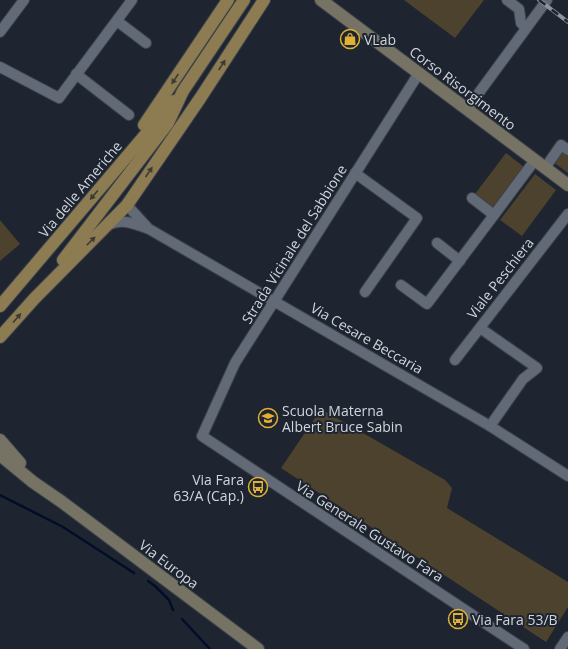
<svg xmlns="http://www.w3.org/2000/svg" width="568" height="649" font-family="'Open Sans',sans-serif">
  <rect width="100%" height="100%" fill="#1e2530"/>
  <g fill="#4c422e">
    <path d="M404,0H484L455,38Z"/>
    <path d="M560,151L568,153V173L553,162Z"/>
    <path d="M506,153L524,167L493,208L475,194Z"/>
    <path d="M535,174L556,190L522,236L500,220Z"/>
    <path d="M0,220L20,244L0,261Z"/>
    <path d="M321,409L445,480L452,488L447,508L568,582V607L546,642L281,468Z"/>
  </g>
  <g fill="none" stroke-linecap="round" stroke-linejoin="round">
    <g stroke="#020d27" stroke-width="2.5">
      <path d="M0,495L63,527L134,573"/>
      <path d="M148,581L155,586L169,600L173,610"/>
      <path d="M182,619L210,649"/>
    </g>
    <g stroke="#3c424a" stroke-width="12">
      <g id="street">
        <path d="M507,0L519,9L521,23L526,28"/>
        <path d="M117,21L146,43"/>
        <path d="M0,32L24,0"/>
        <path d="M0,67L59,98L132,0"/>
        <path d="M419,73L235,363L202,436L524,649"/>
        <path d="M76,74L129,115"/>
        <path d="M467,109L547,0"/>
        <path d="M545,168L561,145L568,150"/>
        <path d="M355,173L417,218L365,292"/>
        <path d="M472,198L494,215L535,160"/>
        <path d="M127,205L147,227"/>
        <path d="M108,225C123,218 134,224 149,229L490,426L568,476"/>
        <path d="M437,243L460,261"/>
        <path d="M401,285L427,304L494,215"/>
        <path d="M480,328L537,368L523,379L490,426"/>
        <path d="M455,360L568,214"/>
        <path d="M560,649L568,637"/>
      </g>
    </g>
    <g stroke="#3c424a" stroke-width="14">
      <g id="secondary">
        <path d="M321,0L568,185"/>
        <path d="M0,440L20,463"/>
        <path d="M0,455L33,482L62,502L258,649"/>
      </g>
    </g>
    <g stroke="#3c424a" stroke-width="14">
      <g id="primary">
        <path d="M144,125L228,0"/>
        <path d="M63,260L168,123L183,91L244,0"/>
        <path d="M0,306L174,101"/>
        <path d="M0,337L34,299L127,205L201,97L264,0"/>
      </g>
    </g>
    <use href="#street" stroke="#626a77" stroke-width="10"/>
    <use href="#secondary" stroke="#777364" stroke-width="12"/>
    <use href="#primary" stroke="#8d7b51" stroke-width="12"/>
    <g stroke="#8e939c" stroke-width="4">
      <path id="rail" d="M539,0L568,22"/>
    </g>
    <use href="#rail" stroke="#1e2530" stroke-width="2.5" stroke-dasharray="8" stroke-linecap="butt"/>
  </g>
  <defs><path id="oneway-solid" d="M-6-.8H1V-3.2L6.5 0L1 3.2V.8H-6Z"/></defs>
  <g fill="#3a3a38">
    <use href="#oneway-solid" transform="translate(222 65) rotate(-57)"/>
    <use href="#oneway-solid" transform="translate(175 79) rotate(124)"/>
    <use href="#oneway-solid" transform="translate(149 172) rotate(-56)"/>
    <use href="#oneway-solid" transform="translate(94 195) rotate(130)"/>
    <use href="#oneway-solid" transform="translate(91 241) rotate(-45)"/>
    <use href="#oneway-solid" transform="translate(17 318) rotate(-49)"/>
  </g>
  <defs>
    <g id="shop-ring" transform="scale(1)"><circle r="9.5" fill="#1e2530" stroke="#e0b034" stroke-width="1.5"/><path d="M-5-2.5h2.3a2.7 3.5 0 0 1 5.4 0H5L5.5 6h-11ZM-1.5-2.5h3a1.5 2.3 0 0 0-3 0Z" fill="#e0b034"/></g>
    <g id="school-ring" transform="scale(1)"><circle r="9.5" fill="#1e2530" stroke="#e0b034" stroke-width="1.5"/><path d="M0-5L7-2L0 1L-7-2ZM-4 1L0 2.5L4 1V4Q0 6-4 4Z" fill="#e0b034"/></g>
    <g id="bus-ring" transform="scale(1)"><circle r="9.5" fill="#1e2530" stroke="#e0b034" stroke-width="1.5"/><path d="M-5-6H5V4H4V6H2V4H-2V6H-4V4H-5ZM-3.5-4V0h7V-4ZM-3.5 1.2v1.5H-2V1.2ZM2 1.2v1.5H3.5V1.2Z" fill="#e0b034"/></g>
  </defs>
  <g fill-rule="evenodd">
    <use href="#shop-ring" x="350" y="39"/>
    <use href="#school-ring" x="268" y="418"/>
    <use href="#bus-ring" x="258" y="487"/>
    <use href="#bus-ring" x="458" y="619"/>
  </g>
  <g text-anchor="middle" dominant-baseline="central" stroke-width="4" stroke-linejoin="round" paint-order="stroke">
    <g font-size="14" fill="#d0d5dc" stroke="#1e2530" text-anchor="start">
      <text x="364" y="39">VLab</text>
      <text x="282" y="410">Scuola Materna<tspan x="282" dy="16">Albert Bruce Sabin</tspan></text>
      <text x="244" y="479" text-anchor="end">Via Fara<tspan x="244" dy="16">63/A (Cap.)</tspan></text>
      <text x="472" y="619">Via Fara 53/B</text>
    </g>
    <g font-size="14" fill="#d0d5dc" stroke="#1e2530">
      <text transform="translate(463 88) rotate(37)">Corso Risorgimento</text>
      <text transform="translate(80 189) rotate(-50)">Via delle Americhe</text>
      <text transform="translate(294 244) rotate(-58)">Strada Vicinale del Sabbione</text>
      <text transform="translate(500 278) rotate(-52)">Viale Peschiera</text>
      <text transform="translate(367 338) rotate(30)">Via Cesare Beccaria</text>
      <text transform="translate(370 531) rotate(33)">Via Generale Gustavo Fara</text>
      <text transform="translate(169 564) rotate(37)">Via Europa</text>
    </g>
  </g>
</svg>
